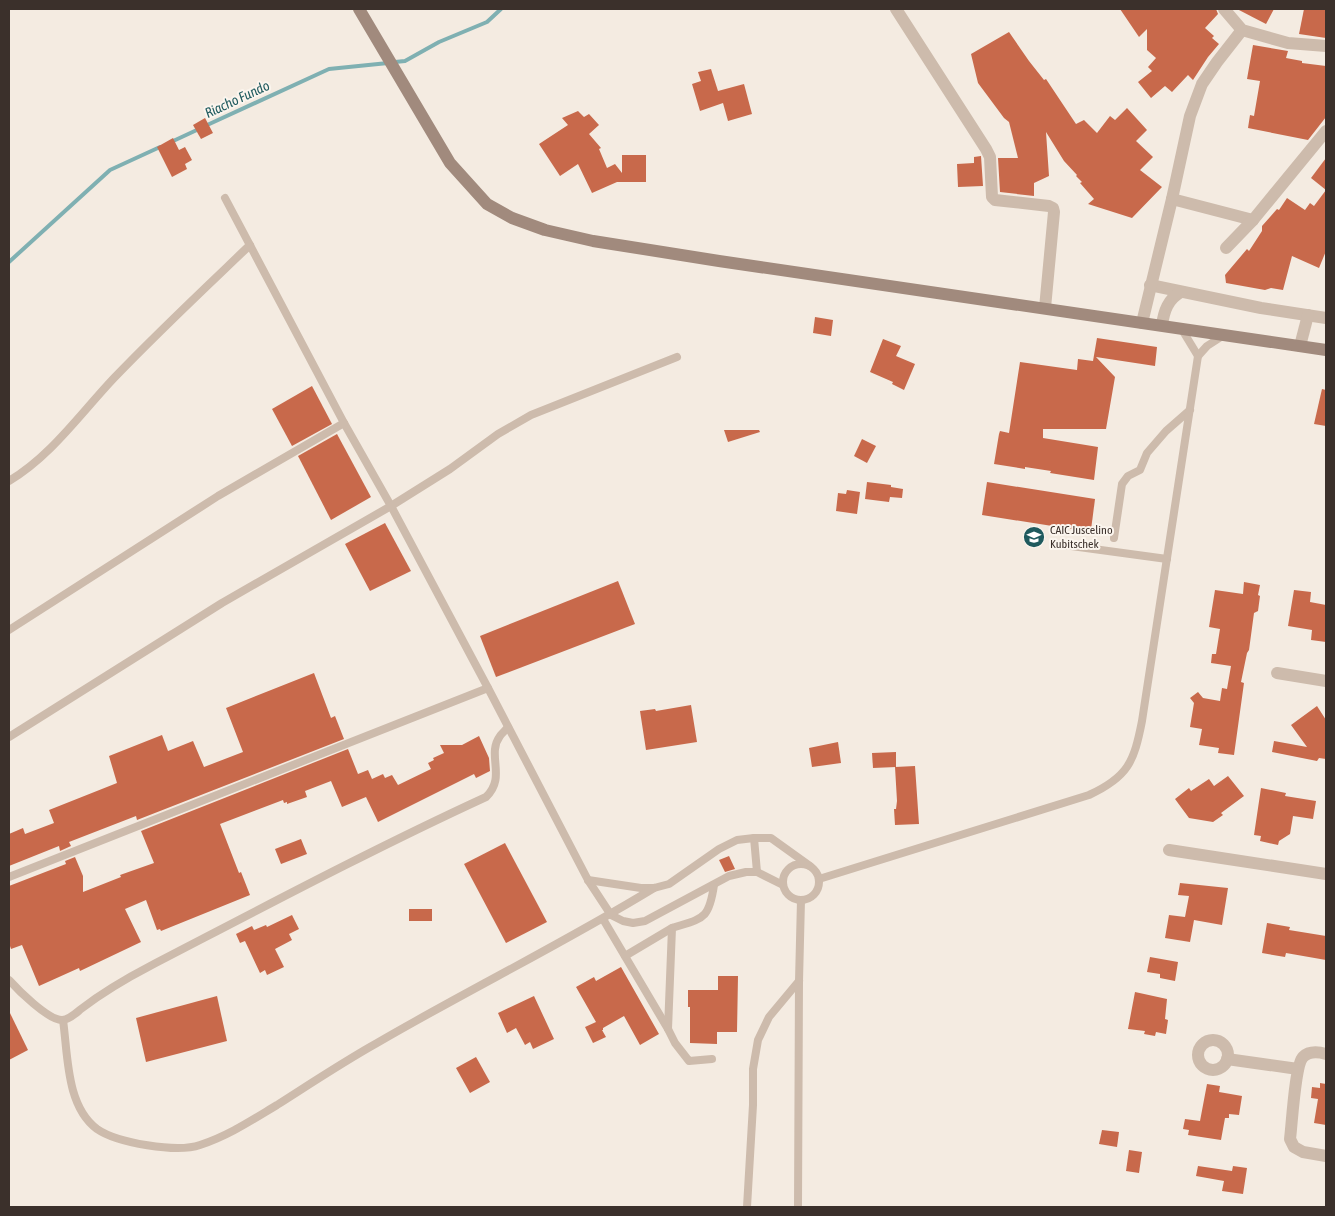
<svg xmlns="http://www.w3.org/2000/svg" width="1335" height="1216" font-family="'Asap Condensed',sans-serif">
  <rect width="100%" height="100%" fill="#f4ebe1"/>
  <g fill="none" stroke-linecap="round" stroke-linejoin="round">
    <g stroke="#7fb0b2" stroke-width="4">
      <path d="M395,62L405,61L439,42L487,22L501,9"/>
      <path d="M205,126L329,69L388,63"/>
      <path d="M171,142L199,129"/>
      <path d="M9,262L110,170L160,147"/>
    </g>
  </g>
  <g fill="#c8694b">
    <path d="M1120,9H1216L1218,14L1205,28L1214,36L1212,38L1219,44L1208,57L1193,80L1188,75L1172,92L1165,86L1151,98L1138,82L1152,71L1148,67L1156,58L1147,50V29L1139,37Z"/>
    <path d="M1237,9H1274L1266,24Z"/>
    <path d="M1304,9H1326V38L1299,34Z"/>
    <path d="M1009,32L1029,61L1044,80L1046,79L1076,124L1084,120L1097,133L1110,116L1115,120L1127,108L1147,130L1136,141L1153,157L1140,170L1162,187L1132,218L1088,204L1094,199L1080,183L1082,182L1076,176L1077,175L1064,161L1046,132L1049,176L1034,183V196L1000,192L998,158H1018L1009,122L1004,118L978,83L971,54Z"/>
    <path d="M1253,45L1288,51L1286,58L1302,61V63L1326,66V117L1308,140L1248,128L1250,115L1254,116L1260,81L1247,79Z"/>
    <path d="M711,69L718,91L744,84L752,114L728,121L723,103L700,111L692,84L701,81L698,72Z"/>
    <path d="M578,111L584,117L589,114L599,125L589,134L601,148L599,149L607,168L615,164L622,173V155H646V182H617L592,193L578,164L560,176L539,144L568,125L562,118Z"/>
    <path d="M205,118L213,133L201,139L193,125Z"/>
    <path d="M173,138L179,150L185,147L192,160L185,164L187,169L172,177L157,147Z"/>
    <path d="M981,156L983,186L958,187L957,164L974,163V157Z"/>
    <path d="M1326,158V190L1311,178Z"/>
    <path d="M1326,190V251L1319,268L1292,256L1283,290L1271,288L1265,290L1226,283L1225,275L1247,249L1249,251L1262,231V226L1277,209L1279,210L1287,198L1305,210L1310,203L1314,206Z"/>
    <path d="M815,317L833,320L831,336L813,333Z"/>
    <path d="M1097,338L1157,347L1155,366L1096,357L1115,377L1106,429H1043V438L1098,447L1094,480L1050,473L1051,471L1025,467V469L994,464L999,434L1000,431L1009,433L1020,362L1077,370L1078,359L1093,361Z"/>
    <path d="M883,339L901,346L896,356L915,364L904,390L892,384L893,382L870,372Z"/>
    <path d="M312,386L332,424L292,446L272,409Z"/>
    <path d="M1322,389L1326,390V426L1314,424Z"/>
    <path d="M724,430H759L760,432L728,442Z"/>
    <path d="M337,434L371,497L331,520L298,456Z"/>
    <path d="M862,439L876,446L867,463L854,456Z"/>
    <path d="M867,482L891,485V487L903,489L902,498L890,497L889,502L865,499Z"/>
    <path d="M987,482L1095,499L1091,530L1090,532L982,515Z"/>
    <path d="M847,490L860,492L857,514L836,511L838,493L846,494Z"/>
    <path d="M385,523L411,571L370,591L345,544Z"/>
    <path d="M618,581L635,624L496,677L480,636Z"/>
    <path d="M1244,582L1260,585L1258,595L1260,596L1258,611L1254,613L1249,650L1247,653L1241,682L1244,683L1234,755L1218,753L1219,748L1199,745L1202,729L1190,727L1194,703L1190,698L1198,692L1203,698L1220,701L1222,688L1227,689L1231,666L1211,663L1212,654H1216L1220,629L1209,627L1215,590L1243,594Z"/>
    <path d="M1294,590L1311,592L1310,602L1326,605V642L1311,640L1312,630L1288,626Z"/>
    <path d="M314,673L331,718L335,716L344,739L137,820L136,816L69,842L71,846L60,851L59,846L9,866V834L23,828L25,834L54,823L49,810L117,783L109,756L162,735L168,751L193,741L204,767L243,752L226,708Z"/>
    <path d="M691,705L697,742L646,750L640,711L655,709L656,711Z"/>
    <path d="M1317,706L1326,720V759L1319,758L1317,761L1272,752L1274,741L1307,747L1291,725Z"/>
    <path d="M479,736L489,758L490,771L476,778L474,774L378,822L366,797L342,807L331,781L305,791L307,797L287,804V802L284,803L283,800L220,824L239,873L241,872L250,895L161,931L160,929L157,930L146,900L125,909L141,942L80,971L79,968L39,986L22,945L11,949L9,943V886L66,864L65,861L75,857L83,876V892L121,877L120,875L154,863L141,831L348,749L358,774L368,770L372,779L383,774L385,778L392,775L398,785L431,769L428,763L434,760L433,758L444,753L440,745H462Z"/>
    <path d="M838,742L841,763L812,767L809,748Z"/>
    <path d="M896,752V767L873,768L872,753Z"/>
    <path d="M915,766L919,824L895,825L894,809H896L897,801L895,767Z"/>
    <path d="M1228,776L1244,796L1221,813L1223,815L1213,822L1189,818L1175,799L1189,788L1191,791L1209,779L1214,786Z"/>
    <path d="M1261,788L1286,793L1285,796L1316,801L1313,819L1293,816L1290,834L1279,841L1278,845L1260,841L1261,836L1254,835Z"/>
    <path d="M301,839L307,854L281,864L275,849Z"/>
    <path d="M505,843L547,922L506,943L464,864Z"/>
    <path d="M729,856L735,869L725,872L719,860Z"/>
    <path d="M1180,883L1228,888L1222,925L1194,920L1190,942L1165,938L1169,915L1185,917L1189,896L1178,895Z"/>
    <rect x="409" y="909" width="23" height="12"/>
    <path d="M292,915L299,929L289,934L292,940L275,949L284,967L267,975L265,970L260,973L245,941L240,943L236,934L252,926L254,930L266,925L267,927Z"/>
    <path d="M1267,923L1290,927L1289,930L1326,936V960L1286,953L1285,957L1262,953Z"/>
    <path d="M1150,957L1178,962L1175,981L1160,978V974L1147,972Z"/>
    <path d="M621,967L659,1034L640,1045L624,1016L603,1028V1030H602L606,1037L593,1043L585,1027L596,1022L576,987L594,977L596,981Z"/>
    <path d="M718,976H738L737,1032H717V1044L690,1043V1007H688V990H718Z"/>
    <path d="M1135,992L1167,999L1165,1019L1168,1020L1166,1034L1156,1032L1155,1036L1144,1034L1145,1031L1128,1029Z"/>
    <path d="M217,996L227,1041L146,1062L136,1018Z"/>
    <path d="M534,996L554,1039L533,1049L530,1042L525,1045L516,1028L507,1033L498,1013Z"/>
    <path d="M9,1011L28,1050L9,1060Z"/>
    <path d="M476,1057L490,1082L470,1093L456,1068Z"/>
    <path d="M1320,1083L1326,1084V1125L1314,1123L1318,1099L1311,1098L1312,1087L1320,1088Z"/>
    <path d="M1207,1084L1220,1086L1219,1092L1242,1096L1239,1115L1229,1114V1118H1225L1221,1140L1188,1135L1189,1130L1183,1129L1185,1119L1200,1121Z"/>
    <path d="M1102,1130L1119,1132L1117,1147L1099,1144Z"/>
    <path d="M1129,1150L1142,1152L1139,1173L1126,1171Z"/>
    <path d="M1198,1166L1232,1171L1233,1166L1247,1168L1243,1194L1222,1191L1224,1181L1196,1176Z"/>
  </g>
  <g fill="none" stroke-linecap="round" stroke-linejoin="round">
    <g stroke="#cdbbac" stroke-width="8">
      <path d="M225,198L344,423L391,506L488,688L588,880L611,915L623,921L633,923L645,921L729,876L746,872H757L783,885"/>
      <path d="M1181,328L1198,356"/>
      <path d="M9,481C51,456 80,414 114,378C158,332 204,289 250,245"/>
      <path d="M1114,538L1122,484L1128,476L1140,470L1147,453L1166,431L1190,410"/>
      <path d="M1064,545L1167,559"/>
      <path d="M9,630L218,496L344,423"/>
      <path d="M9,737L222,603L391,506L450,469L498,434L531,415L677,357"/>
      <path d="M754,838L757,872"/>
      <circle cx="801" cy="882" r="18"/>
      <path d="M9,877L488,688"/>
      <path d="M819,879L1089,795C1128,777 1134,762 1142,721L1198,356L1207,346L1224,335"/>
      <path d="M588,880L641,888H654L669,884L719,849L737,840L754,838H771L810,866"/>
      <path d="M603,919L668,1029"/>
      <path d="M625,956L672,928"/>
      <path d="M9,980C18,990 48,1020 62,1020C69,1020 76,1013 81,1009C103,992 127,978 152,965C262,908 373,849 486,797C507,777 486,755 500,736C502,733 506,730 508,727"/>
      <path d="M63,1020C68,1055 66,1106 97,1129C117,1143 177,1153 200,1145C228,1136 252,1120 277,1105C310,1084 343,1062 377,1043C468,990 564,943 654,888"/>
      <path d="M712,1059L689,1061L675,1043L668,1029L672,928C703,918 709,920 714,885"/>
      <path d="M747,1207L753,1105V1069L758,1040L769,1017L799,981"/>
      <path d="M798,1207L799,981L801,900"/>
    </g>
    <g stroke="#cdbbac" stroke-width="12">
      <path d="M896,9L986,149L990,157L992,197L995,200L1049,206L1053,208L1054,212L1045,308"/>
      <path d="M1224,9L1242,30L1288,43L1326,46"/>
      <path d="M1172,199L1253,220"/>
      <path d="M1226,248L1253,220L1326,131"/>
      <path d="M1150,285L1261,308L1326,318"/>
      <path d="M1142,323L1172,199L1190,116L1202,84L1217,62L1242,30"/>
      <path d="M1162,325C1164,311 1168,299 1181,292"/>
      <path d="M1300,346L1308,315"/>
      <path d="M1277,673L1326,681"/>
      <path d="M1169,850L1326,874"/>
      <circle cx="1213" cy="1055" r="15"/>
      <path d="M1326,1054C1319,1052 1309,1051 1303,1057C1295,1065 1292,1124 1290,1139L1294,1147L1303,1152L1326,1156"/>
      <path d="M1227,1059L1298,1069"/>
    </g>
    <path stroke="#a18a7d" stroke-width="12" d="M359,9L450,163L487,204L512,218L545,230L593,241L719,261L1326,350"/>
  </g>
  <defs>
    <g id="school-disc" transform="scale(1.125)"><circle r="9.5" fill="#1f5a5e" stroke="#fbf5ee"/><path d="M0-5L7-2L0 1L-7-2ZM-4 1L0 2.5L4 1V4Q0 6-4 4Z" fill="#fff"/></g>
  </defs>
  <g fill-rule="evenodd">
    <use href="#school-disc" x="1034" y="537"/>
  </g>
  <g text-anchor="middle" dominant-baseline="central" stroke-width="4" stroke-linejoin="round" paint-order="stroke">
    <g font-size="12" fill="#3b302b" stroke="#fbf5ee" text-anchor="start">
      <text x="1050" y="530">CAIC Juscelino<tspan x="1050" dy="14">Kubitschek</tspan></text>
    </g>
    <g font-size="14" font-style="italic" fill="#1f5a5e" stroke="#fbf5ee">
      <text transform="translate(237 99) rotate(-25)">Riacho Fundo</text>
    </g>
  </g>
  <rect width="1335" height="1216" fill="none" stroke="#3b302b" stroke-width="20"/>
</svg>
